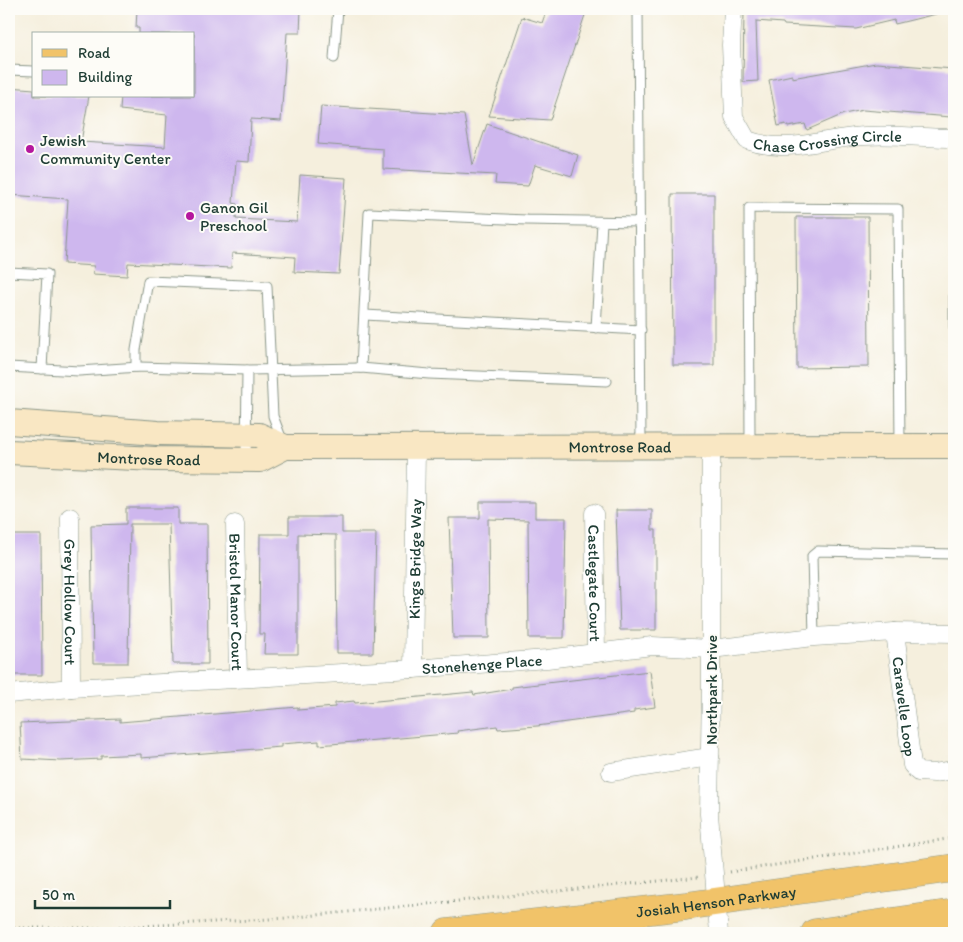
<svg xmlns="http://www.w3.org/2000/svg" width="963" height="942" font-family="Itim,sans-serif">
  <rect width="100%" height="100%" fill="#fdfcf7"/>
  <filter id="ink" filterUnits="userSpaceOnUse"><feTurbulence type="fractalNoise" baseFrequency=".02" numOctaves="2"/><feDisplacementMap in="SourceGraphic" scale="10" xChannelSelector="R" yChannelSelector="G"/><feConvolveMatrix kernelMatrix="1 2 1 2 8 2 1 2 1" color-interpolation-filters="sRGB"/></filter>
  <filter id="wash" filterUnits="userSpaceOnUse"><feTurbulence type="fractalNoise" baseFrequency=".0096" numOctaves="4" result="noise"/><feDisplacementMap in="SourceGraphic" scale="20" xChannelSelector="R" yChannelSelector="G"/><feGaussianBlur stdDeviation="1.12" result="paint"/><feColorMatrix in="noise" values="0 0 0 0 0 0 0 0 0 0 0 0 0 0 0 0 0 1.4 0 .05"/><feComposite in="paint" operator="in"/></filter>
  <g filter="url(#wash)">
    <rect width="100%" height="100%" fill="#f5efdd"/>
    <g id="blocks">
      <g fill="#ceb7ee">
        <path d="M137,9H301L300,33H287L281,121L251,119L249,162L236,161L233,203L237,204L236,219L297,222L300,175L346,178L339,274L294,272L295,257L232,253L231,268L128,263L127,276L93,274L94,266L64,264L68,199L9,195V87L34,89V96H89L81,142L165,147L167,115L120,110L121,96H194V34H139V28H136Z"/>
        <path d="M547,9H587L550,120L489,116L522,17L542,23Z"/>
        <path d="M744,9H936V14L895,24L894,20L856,29L784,25L783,23L756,21L758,81L743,82Z"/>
        <path d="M876,63L954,69L951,117L863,110L844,114L807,130L805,124L788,127L786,124L778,126L769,80L792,75V78Z"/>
        <path d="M321,106L464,115L473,165L487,124L578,155L572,176L535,165L528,186L495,184L496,175L383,169V149L318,144Z"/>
        <path d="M672,194H714V365H673Z"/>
        <path d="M796,217H868L869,367L797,368Z"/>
        <path d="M480,502H535V518H566L564,638H529L528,520L488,519L489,638H453L449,518H480Z"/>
        <path d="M126,508H178V524H207L208,664H173L169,524H130L128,663H93L91,525L126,524Z"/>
        <path d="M616,510H652V530H656V630H620Z"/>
        <path d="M289,517H342V533H376L373,653H337L336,535L298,534V654H264L265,634H259L260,534H289Z"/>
        <path d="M9,535H41L42,675H9Z"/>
        <path d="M650,671L655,707L634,710V713L537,726L498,729L497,726L457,731L458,733L319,745V741L281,744V747L141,758V754L101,756V759L61,761L22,759L20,723L120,719V722L298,707V710L335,707V703L354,701L355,703L473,692L474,695L512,689V687Z"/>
      </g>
    </g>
  </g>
  <g filter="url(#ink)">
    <use href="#blocks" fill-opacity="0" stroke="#8a9688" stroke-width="1"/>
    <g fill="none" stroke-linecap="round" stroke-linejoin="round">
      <g stroke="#8a9688" stroke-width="11">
        <g id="lane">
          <path d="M638,9L641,445"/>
          <path d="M334,58L338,9"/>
          <path d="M9,70L34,71"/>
          <path d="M9,272L47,274L42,369"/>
          <path d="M954,292V327"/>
          <path d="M365,315L641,330"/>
          <path d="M596,328L602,222"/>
          <path d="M9,367L79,371L139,367L247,370L361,368L429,374L607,381"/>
          <path d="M136,367V350L148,281L267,286L273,416L282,440"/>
          <path d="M361,368L369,213L527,220L640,222"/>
          <path d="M750,444L749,208L898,209L900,446"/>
          <path d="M246,460L247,370"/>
          <path d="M814,637L812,556L818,551L954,554"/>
        </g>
      </g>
      <g stroke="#8a9688" stroke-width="19">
        <g id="street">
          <path id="s1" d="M733,9L731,45L734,117L747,140C788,155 823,138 865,136C894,134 925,138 954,138"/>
          <path d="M711,447V683L709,814L719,933"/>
          <path id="s2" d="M594,513L596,653"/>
          <path id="s3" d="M70,517L71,688"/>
          <path id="s4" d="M235,524L238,678"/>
          <path id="s5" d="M895,632L912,765L918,772L934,773L954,770"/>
          <path id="s6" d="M413,669L416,449"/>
          <path id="s7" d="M9,694L71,688L413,669L547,659L652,646L711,649L814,637L895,632L954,633"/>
          <path d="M611,772L710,757"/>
        </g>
      </g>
      <g stroke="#8a9688" stroke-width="26">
        <g id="secondary">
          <path id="s8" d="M9,422L158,433L259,435L285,447L954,446"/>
          <path id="s9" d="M9,452L156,459L260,460L285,447"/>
        </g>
      </g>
      <g stroke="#8a9688" stroke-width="29">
        <g id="primary">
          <path id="s10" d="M447,933L686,906L954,868"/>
          <path d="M815,933L954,913"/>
        </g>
      </g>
      <g stroke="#8a9688" stroke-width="3" stroke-dasharray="1 4" stroke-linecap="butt">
        <path d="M730,872L954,838"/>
        <path d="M9,928H105L287,918L699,877"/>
      </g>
      <use href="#lane" stroke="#fff" stroke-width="9"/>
      <use href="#street" stroke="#fff" stroke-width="18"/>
      <use href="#secondary" stroke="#f9e7c3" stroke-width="24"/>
      <use href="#primary" stroke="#f1c369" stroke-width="28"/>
    </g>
  </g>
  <g fill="#b5179e" stroke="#fdfcf7" stroke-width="2">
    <circle cx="30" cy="149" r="5"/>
    <circle cx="190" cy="216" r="5"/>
  </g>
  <g text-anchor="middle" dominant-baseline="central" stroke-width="4" stroke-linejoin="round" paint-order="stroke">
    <g font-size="16" fill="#1f3d34" stroke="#fdfcf7">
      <text stroke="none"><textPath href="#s1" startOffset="216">Chase Crossing Circle</textPath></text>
      <text stroke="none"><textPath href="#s8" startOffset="614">Montrose Road</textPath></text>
      <text stroke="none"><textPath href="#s9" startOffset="140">Montrose Road</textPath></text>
      <text stroke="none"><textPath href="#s6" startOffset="110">Kings Bridge Way</textPath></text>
      <text stroke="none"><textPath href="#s2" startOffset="70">Castlegate Court</textPath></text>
      <text stroke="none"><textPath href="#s4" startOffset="78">Bristol Manor Court</textPath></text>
      <text stroke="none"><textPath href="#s3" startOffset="85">Grey Hollow Court</textPath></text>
      <text stroke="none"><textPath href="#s7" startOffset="474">Stonehenge Place</textPath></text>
      <text transform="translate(711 690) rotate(-90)">Northpark Drive</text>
      <text stroke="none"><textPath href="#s5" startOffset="75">Caravelle Loop</textPath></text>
      <text stroke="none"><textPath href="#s10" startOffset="271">Josiah Henson Parkway</textPath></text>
    </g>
    <g font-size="16" fill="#1f3d34" stroke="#fdfcf7" text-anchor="start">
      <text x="40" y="140">Jewish<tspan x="40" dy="18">Community Center</tspan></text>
      <text x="200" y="207">Ganon Gil<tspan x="200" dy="18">Preschool</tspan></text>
    </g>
  </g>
  <rect width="963" height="942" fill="none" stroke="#fdfcf7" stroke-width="30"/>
  <rect x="32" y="32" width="162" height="65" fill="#fdfcf7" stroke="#a4b0a9"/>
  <rect x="42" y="49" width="25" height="8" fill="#f1c369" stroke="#a4b0a9"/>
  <text x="78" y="58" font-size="15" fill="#1f3d34">Road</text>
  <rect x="42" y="70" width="25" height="15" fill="#ceb7ee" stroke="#a4b0a9"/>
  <text x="78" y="82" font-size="15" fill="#1f3d34">Building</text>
  <path d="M35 900v8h135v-8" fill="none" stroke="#1f3d34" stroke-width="2.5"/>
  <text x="42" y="900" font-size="15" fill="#1f3d34" stroke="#fdfcf7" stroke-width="4" paint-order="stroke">50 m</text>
</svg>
